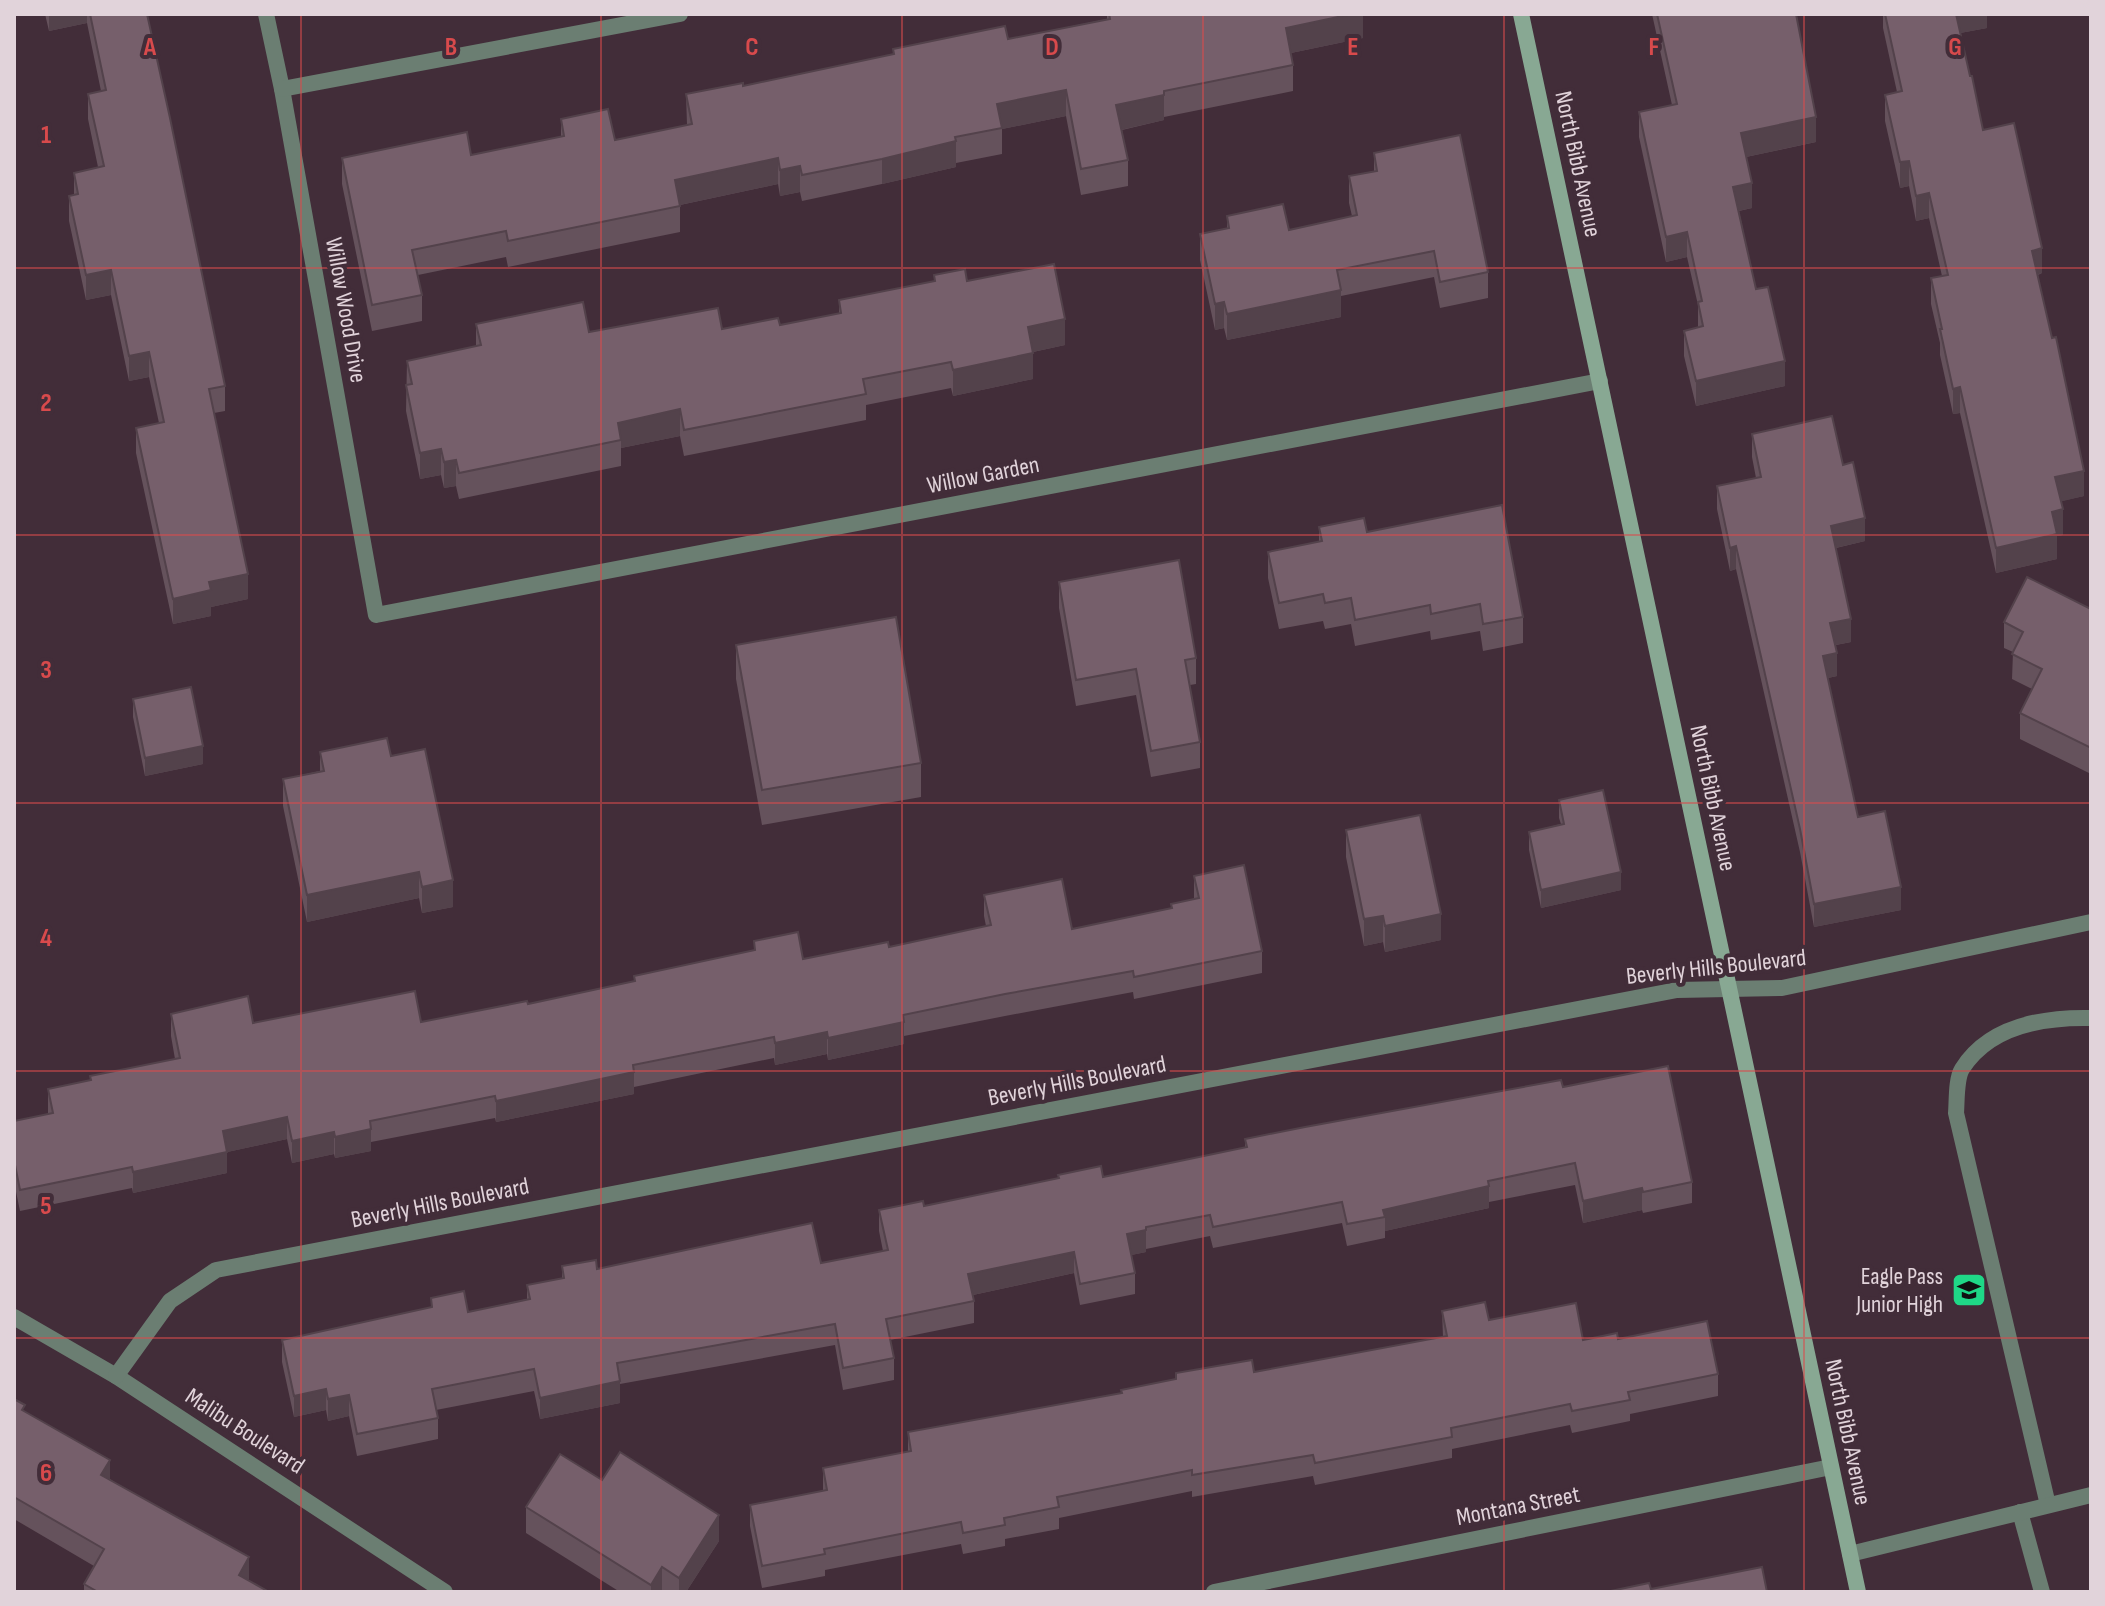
<svg xmlns="http://www.w3.org/2000/svg" width="2105" height="1606" font-family="'Sofia Sans Condensed',sans-serif">
  <rect width="100%" height="100%" fill="#422d39"/>
  <g fill="none" stroke-linecap="round" stroke-linejoin="round">
    <g stroke="#6b7e72" stroke-width="16">
      <path d="M2048,1505L1956,1113C1957,1100 1956,1079 1962,1069C1989,1026 2044,1017 2091,1018"/>
      <path d="M2020,1512L2042,1592"/>
      <path d="M1850,1554L2091,1495"/>
    </g>
    <g stroke="#6b7e72" stroke-width="16">
      <path d="M266,14L282,89L376,615L1600,381"/>
      <path d="M282,89L680,14"/>
      <path d="M14,1317L116,1376L445,1592"/>
      <path d="M116,1376L170,1301L216,1270L1677,990L1782,988L2091,922"/>
      <path d="M1214,1592L1831,1467"/>
    </g>
    <path stroke="#88a893" stroke-width="16" d="M1521,14L1858,1592"/>
  </g>
  <g fill="#65525c">
    <path d="M45,14H147L225,386V411L214,413L248,599L211,607V616L173,624L136,453V428L159,423L149,377L129,381L111,295L86,300L69,221V196L74,195V173L98,167L88,119V94L101,91L87,23L49,31Z"/>
    <path d="M1107,14H1363V38L1291,53L1293,65V91L1164,117V120L1122,130L1128,160V186L1081,195L1066,116L1002,129V154L956,163V167L882,184L802,201L800,192L780,196L778,184L680,205V232L508,267L506,257L418,275L422,295V321L372,331L342,184V158L471,155L561,137V119L615,140L687,125L686,94L743,86L893,54V49L1008,39L1107,19Z"/>
    <path d="M1652,14H1796L1816,142L1746,157L1752,208L1739,211L1756,289L1785,386L1696,406L1684,356V331L1698,328V305L1687,257L1666,262L1639,137V112L1672,105Z"/>
    <path d="M1883,14H1987V28L1960,33L1970,76L1983,130L2042,273L2038,275L2084,496L2061,501L2063,535L2057,536V559L1996,573L1960,413L1953,414L1940,355V343L1931,304V278L1942,276L1929,218L1916,221L1909,186L1900,188L1885,121V95L1897,92L1883,28Z"/>
    <path d="M1374,153L1488,272V298L1440,308L1434,277L1341,296V317L1227,340L1224,328L1215,330L1200,260V234L1227,228V216L1289,230L1352,216L1349,203V176L1374,171Z"/>
    <path d="M934,275L967,281L1065,345L1033,352V379L953,396L951,388L866,405V420L684,456L680,436L621,448V466L459,499L456,486L444,488L441,475L420,479L406,411L407,361L476,346V324L589,332L722,329L780,325L839,314V300L934,281Z"/>
    <path d="M1752,434L1843,465L1865,541L1836,548L1851,642L1836,645L1837,676L1828,678L1858,817L1901,910L1814,927L1800,852L1736,569L1730,571L1717,509V486L1756,478L1752,457Z"/>
    <path d="M1319,527L1367,532L1523,617V643L1483,651L1480,631L1431,640L1430,631L1355,646L1351,624L1325,629L1323,621L1279,629L1268,578V552L1319,542Z"/>
    <path d="M1059,582L1196,658V684L1190,685L1200,742V768L1151,777L1136,695L1076,706L1059,608Z"/>
    <path d="M2091,609V774L2020,739V713L2032,689L2012,679L2013,652L2004,648V622Z"/>
    <path d="M736,645L921,763V797L762,825L736,679Z"/>
    <path d="M133,699L203,764L145,776L133,717Z"/>
    <path d="M320,752L391,756L453,907L422,913L419,898L307,922L283,806V779L320,771Z"/>
    <path d="M1559,800L1621,890L1541,908L1529,850V832L1561,824L1559,818Z"/>
    <path d="M1346,830L1441,940L1385,952L1383,942L1364,946L1346,857Z"/>
    <path d="M1194,876L1262,951V973L1134,999L1133,992L1005,1016L904,1036V1044L828,1060L827,1054L775,1065L774,1058L634,1087V1094L496,1122L495,1118L371,1142V1151L335,1158L334,1154L292,1163L287,1139L227,1152V1173L133,1193L132,1188L20,1211L14,1182V1121L48,1114V1089L90,1080V1076L175,1059L171,1036V1014L253,1023L421,1022L528,1004L634,981V976L754,950V941L803,959L889,947L986,926L984,916V895L1072,929L1171,909V904L1194,899Z"/>
    <path d="M1563,1087L1692,1182V1203L1643,1213L1642,1210L1583,1223L1575,1185L1489,1202V1208L1385,1231V1238L1347,1246L1342,1223L1213,1248L1210,1236L1146,1249V1252L1131,1255L1135,1273V1294L1080,1305L1074,1273L973,1295L974,1301V1323L890,1340L894,1358V1380L843,1390L835,1345L620,1384V1403L540,1419L534,1391L436,1410L438,1418V1439L357,1456L349,1416L328,1421L326,1410L294,1417L282,1362V1340L431,1308V1298L468,1312L527,1299V1285L562,1278V1266L597,1269L821,1263L883,1251L879,1231V1210L924,1206L1103,1177L1245,1148V1139Z"/>
    <path d="M1442,1311L1583,1340L1618,1339L1718,1374V1396L1630,1414V1421L1572,1433L1570,1425L1452,1449V1458L1315,1485L1313,1476L1192,1497V1491L1059,1518V1529L1005,1539V1546L963,1554L961,1544L825,1570V1576L762,1588L750,1526V1505L823,1491V1468L908,1452V1432L1121,1393L1176,1379V1373L1254,1372L1443,1337Z"/>
    <path d="M14,1399L25,1412L110,1479L248,1580L269,1592H84V1584L94,1566L14,1519Z"/>
    <path d="M602,1480L719,1541L686,1592H620L526,1533V1507Z"/>
  </g>
  <g fill="#53424b">
    <path d="M49,14H87V23L49,31Z"/>
    <path d="M1352,14H1363V38L1286,54V28Z"/>
    <path d="M1955,14H1987V28L1955,34Z"/>
    <path d="M1066,90V116L1002,129L997,104Z"/>
    <path d="M1164,95V120L1116,131V105Z"/>
    <path d="M1816,117V142L1741,158V133Z"/>
    <path d="M956,141V167L882,184V159Z"/>
    <path d="M778,158V184L675,206V180Z"/>
    <path d="M1909,161V186L1900,188V162Z"/>
    <path d="M800,166V192L780,196V170Z"/>
    <path d="M1752,183V208L1733,212V187Z"/>
    <path d="M1929,193V218L1916,221V196Z"/>
    <path d="M1687,232V257L1666,262V237Z"/>
    <path d="M2042,248V273L2032,276V251Z"/>
    <path d="M111,270V295L86,300V275Z"/>
    <path d="M1341,290V317L1227,340V314Z"/>
    <path d="M1224,302V328L1215,330V304Z"/>
    <path d="M1065,319V345L1028,353V327Z"/>
    <path d="M149,352V377L129,381V356Z"/>
    <path d="M1033,353V379L953,396V370Z"/>
    <path d="M1785,361V386L1696,406V381Z"/>
    <path d="M1960,387V413L1953,414V389Z"/>
    <path d="M680,409V436L621,448V440L618,423Z"/>
    <path d="M441,449V475L420,479V453Z"/>
    <path d="M456,460V486L444,488V462Z"/>
    <path d="M2084,471V496L2055,503V477Z"/>
    <path d="M2063,509V535L2057,536V559L1996,573V548L2052,512Z"/>
    <path d="M1865,518V541L1831,549V526Z"/>
    <path d="M1736,546V569L1730,571V548Z"/>
    <path d="M248,574V599L211,607V616L173,624V599L209,582Z"/>
    <path d="M1851,619V642L1830,646V623Z"/>
    <path d="M1837,653V676L1823,679V656Z"/>
    <path d="M203,746V764L145,776V758Z"/>
    <path d="M419,872V898L307,922V895Z"/>
    <path d="M1621,872V890L1541,908V890Z"/>
    <path d="M453,880V907L422,913V887Z"/>
    <path d="M1901,887V910L1814,927V904Z"/>
    <path d="M1441,914V940L1385,952V926Z"/>
    <path d="M1383,916V942L1364,946V919Z"/>
    <path d="M904,1022V1044L828,1060V1038Z"/>
    <path d="M827,1032V1054L775,1065V1043Z"/>
    <path d="M634,1072V1094L496,1122V1101Z"/>
    <path d="M287,1117V1139L223,1153V1131Z"/>
    <path d="M371,1129V1151L335,1158V1137Z"/>
    <path d="M334,1132V1154L292,1163V1141Z"/>
    <path d="M227,1152V1173L133,1193V1172Z"/>
    <path d="M1489,1186V1208L1385,1231V1217L1383,1210Z"/>
    <path d="M1642,1188V1210L1583,1223V1201Z"/>
    <path d="M1146,1230V1252L1127,1256V1234Z"/>
    <path d="M1074,1252V1273L968,1296V1274Z"/>
    <path d="M620,1381V1403L540,1419V1398Z"/>
    <path d="M326,1389V1410L294,1417V1396Z"/>
    <path d="M349,1395V1416L328,1421V1399Z"/>
    <path d="M110,1460V1482L101,1475Z"/>
    <path d="M719,1515V1541L686,1592H679V1578Z"/>
    <path d="M249,1557V1579L241,1592L239,1575Z"/>
    <path d="M662,1567V1592H651V1585Z"/>
  </g>
  <g fill="#765f6b" stroke="#53424b" stroke-width="2">
    <path d="M90,14H147L170,118L225,386L209,389L248,574L209,582L211,590L173,599L136,428L164,422L149,352L129,356L111,270L86,275L69,196L78,194L74,173L104,166L88,94L106,90Z"/>
    <path d="M1109,14H1352L1286,28L1293,65L1164,91V95L1116,105L1128,160L1081,169L1066,90L997,104L1002,128L955,137L956,141L882,159L802,175L800,166L780,170L778,158L675,180L680,206L508,241L506,231L412,250L422,295L372,305L342,158L467,132L471,155L564,136L561,119L608,109L615,140L692,124L686,94L743,83V86L894,54L893,49L1005,26L1008,39L1110,19Z"/>
    <path d="M1657,14H1796L1816,117L1741,133L1752,183L1733,187L1756,289L1768,287L1785,361L1696,381L1684,331L1703,326L1698,302L1702,301L1687,232L1666,237L1639,112L1677,104Z"/>
    <path d="M1885,14H1956L1970,76H1972L1983,130L2014,123L2042,248L2032,251L2052,338L2056,337L2084,471L2055,477L2063,509L2052,512L2057,534L1996,548L1960,387L1953,389L1940,329H1942L1931,278L1948,275L1929,193L1916,196L1909,161L1900,162L1885,95L1902,91Z"/>
    <path d="M1460,135L1488,272L1440,282L1434,251L1337,270L1341,290L1227,314L1224,302L1215,304L1200,234L1229,228L1227,216L1283,204L1289,230L1357,215L1349,176L1377,171L1374,153Z"/>
    <path d="M1054,264L1065,319L1028,327L1033,353L953,370L951,362L863,379L866,394L684,430L680,409L618,423L621,440L459,473L456,460L444,462L441,449L420,453L406,385L412,384L407,361L481,345L476,324L583,302L589,332L718,308L722,329L778,318L780,325L841,313L839,300L935,281L934,275L965,269L967,281Z"/>
    <path d="M1832,416L1843,465L1853,462L1865,518L1831,526L1851,619L1830,623L1837,653L1823,656L1858,817L1885,811L1901,887L1814,904L1800,829L1736,546L1730,548L1717,486L1761,477L1752,434Z"/>
    <path d="M1502,505L1523,617L1483,624L1480,604L1431,614L1430,605L1355,620L1351,598L1325,603L1323,594L1279,603L1268,552L1322,541L1319,527L1364,518L1367,532Z"/>
    <path d="M1179,560L1196,658L1185,660L1200,742L1151,751L1136,669L1076,680L1059,582Z"/>
    <path d="M2027,577L2091,609V748L2020,713L2042,669L2012,654L2023,632L2004,622Z"/>
    <path d="M896,617L921,763L762,790L736,645Z"/>
    <path d="M191,687L203,746L145,758L133,699Z"/>
    <path d="M387,738L391,756L425,749L453,880L422,887L419,872L307,895L283,779L324,771L320,752Z"/>
    <path d="M1603,790L1621,872L1541,890L1529,832L1564,824L1559,800Z"/>
    <path d="M1420,815L1441,914L1385,926L1383,916L1364,919L1346,830Z"/>
    <path d="M1244,865L1262,951L1134,977L1133,971L1005,994L903,1015L904,1022L828,1038L827,1032L775,1043L774,1037L633,1065L634,1072L496,1101L495,1096L370,1121L371,1129L335,1137L334,1132L292,1141L287,1117L223,1131L227,1152L133,1172L132,1167L20,1190L14,1160V1121L53,1113L48,1089L91,1080L90,1076L180,1058L171,1014L248,996L253,1023L415,991L421,1022L527,1001L528,1004L635,981L634,976L755,950L754,941L798,932L803,959L888,942L889,947L991,925L984,895L1062,879L1072,929L1172,908L1171,904L1199,898L1194,876Z"/>
    <path d="M1668,1066L1692,1182L1643,1192L1642,1188L1583,1201L1575,1163L1488,1181L1489,1186L1383,1210L1385,1217L1347,1224L1342,1202L1213,1227L1210,1215L1146,1227V1230L1127,1234L1135,1273L1080,1284L1074,1252L968,1274L974,1301L886,1319L894,1358L843,1368L835,1324L617,1363L620,1381L540,1398L534,1369L432,1389L438,1418L357,1434L349,1395L328,1399L326,1389L294,1396L282,1340L432,1307L431,1298L464,1291L468,1312L530,1299L527,1285L564,1278L562,1266L596,1260L597,1269L812,1223L821,1263L888,1250L879,1210L923,1201L924,1206L1059,1178L1058,1175L1101,1166L1103,1177L1247,1147L1245,1139L1305,1127L1561,1080L1563,1087Z"/>
    <path d="M1485,1302L1489,1320L1576,1303L1583,1340L1617,1333L1618,1339L1707,1321L1718,1374L1628,1392L1630,1400L1572,1411L1570,1404L1451,1428L1452,1437L1315,1463L1313,1455L1192,1475V1470L1057,1497L1059,1507L1004,1518L1005,1525L963,1533L961,1522L824,1549L825,1554L762,1566L750,1505L827,1490L823,1468L911,1451L908,1432L1122,1393L1121,1390L1176,1379V1373L1252,1360L1254,1372L1447,1336L1442,1311Z"/>
    <path d="M14,1399L25,1405L22,1410L110,1460L101,1475L249,1557L239,1575L269,1592H98L84,1584L104,1549L14,1497Z"/>
    <path d="M620,1452L719,1515L679,1578L662,1567L651,1585L526,1507L560,1454L602,1480Z"/>
    <path d="M1762,1567L1767,1592H1606L1649,1583L1651,1589Z"/>
  </g>
  <path fill="none" stroke="#d84a4c" stroke-width="2" stroke-opacity="0.55" d="M301,14V1592M601,14V1592M902,14V1592M1203,14V1592M1504,14V1592M1804,14V1592M14,268H2091M14,535H2091M14,803H2091M14,1071H2091M14,1338H2091"/>
  <defs>
    <g id="school-square" transform="scale(1.8)"><rect x="-9" y="-9" width="18" height="18" rx="4" fill="#1fd887" stroke="#422d39"/><path d="M0-5L7-2L0 1L-7-2ZM-4 1L0 2.5L4 1V4Q0 6-4 4Z" fill="#111"/></g>
  </defs>
  <g fill-rule="evenodd">
    <use href="#school-square" x="1969" y="1290"/>
  </g>
  <g text-anchor="middle" dominant-baseline="central" stroke-width="8" stroke-linejoin="round" paint-order="stroke">
    <g font-size="24" fill="#e1d3da" stroke="#422d39">
      <text transform="translate(1578 164) rotate(78)">North Bibb Avenue</text>
      <text transform="translate(346 310) rotate(80)">Willow Wood Drive</text>
      <text transform="translate(983 475) rotate(-11)">Willow Garden</text>
      <text transform="translate(1713 798) rotate(78)">North Bibb Avenue</text>
      <text transform="translate(1716 967) rotate(-6)">Beverly Hills Boulevard</text>
      <text transform="translate(1077 1081) rotate(-11)">Beverly Hills Boulevard</text>
      <text transform="translate(440 1203) rotate(-11)">Beverly Hills Boulevard</text>
      <text transform="translate(245 1431) rotate(33)">Malibu Boulevard</text>
      <text transform="translate(1848 1432) rotate(78)">North Bibb Avenue</text>
      <text transform="translate(1518 1506) rotate(-11)">Montana Street</text>
    </g>
    <g font-size="24" fill="#e1d3da" stroke="#422d39" text-anchor="end">
      <text x="1943" y="1276">Eagle Pass<tspan x="1943" dy="28">Junior High</tspan></text>
    </g>
  </g>
  <g font-size="26" text-anchor="middle" font-weight="bold" fill="#d84a4c" stroke="#422d39" stroke-width="8" stroke-linejoin="round" paint-order="stroke">
    <text x="150" y="55">A</text>
    <text x="451" y="55">B</text>
    <text x="752" y="55">C</text>
    <text x="1052" y="55">D</text>
    <text x="1353" y="55">E</text>
    <text x="1654" y="55">F</text>
    <text x="1955" y="55">G</text>
    <text x="46" y="143">1</text>
    <text x="46" y="411">2</text>
    <text x="46" y="678">3</text>
    <text x="46" y="946">4</text>
    <text x="46" y="1214">5</text>
    <text x="46" y="1481">6</text>
  </g>
  <rect width="2105" height="1606" fill="none" stroke="#e1d3da" stroke-width="32"/>
</svg>
